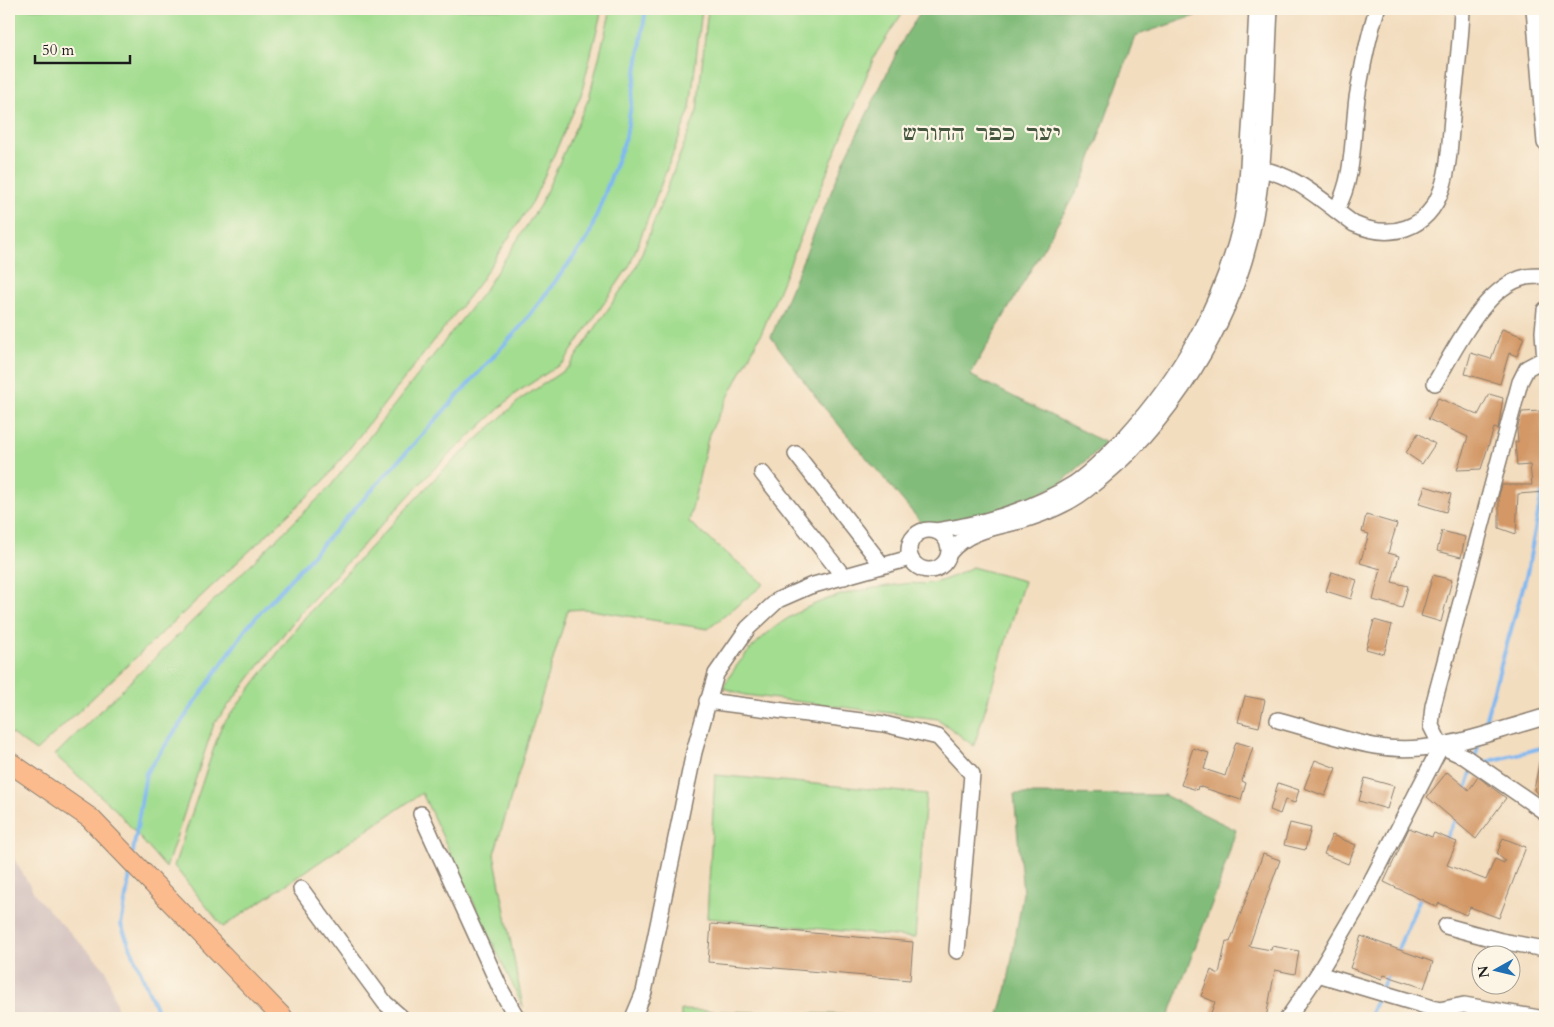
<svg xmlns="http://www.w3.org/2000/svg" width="1554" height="1027" font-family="Cardo,'Frank Ruhl Libre',serif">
  <rect width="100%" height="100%" fill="#fcf5e5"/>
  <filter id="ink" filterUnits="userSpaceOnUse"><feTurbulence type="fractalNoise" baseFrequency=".02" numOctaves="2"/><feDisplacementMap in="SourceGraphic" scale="10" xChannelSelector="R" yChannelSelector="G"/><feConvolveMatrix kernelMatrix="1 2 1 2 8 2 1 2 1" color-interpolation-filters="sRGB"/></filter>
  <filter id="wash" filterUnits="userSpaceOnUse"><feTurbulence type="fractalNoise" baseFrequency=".0096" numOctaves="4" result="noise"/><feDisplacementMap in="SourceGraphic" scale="20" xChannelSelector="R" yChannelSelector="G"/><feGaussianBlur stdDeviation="1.12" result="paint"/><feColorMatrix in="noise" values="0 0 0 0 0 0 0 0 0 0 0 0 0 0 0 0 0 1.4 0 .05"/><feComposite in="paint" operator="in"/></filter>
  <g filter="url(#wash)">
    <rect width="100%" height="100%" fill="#f3ddbf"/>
    <path fill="#d1bfbd" d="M9,850L37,898L106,970L120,1018H9Z"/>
    <g fill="#a3dd90" stroke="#607c56">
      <path d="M9,9H602L581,95L533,201L477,286L323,482L36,751L9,732Z"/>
      <path d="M611,9H702L690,109L630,265L564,362L516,393L433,470L300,613L214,724L166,868L116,810L55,755L329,488L484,291L540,205L589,98Z"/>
      <path d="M708,9H905L875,55L762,332L709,434L689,522L764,584L708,629L584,609L568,610L494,854L523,1007L422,793L223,927L174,866L221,727L305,617L438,475L521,399L569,367L636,268L697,111Z"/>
      <path d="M972,567L1024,581L974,746L938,719L745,695L723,688C743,648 785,613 828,599C851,591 879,587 903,584C912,582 921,585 930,583C946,581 959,574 972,567Z"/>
      <path d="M715,775L926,794L915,938L707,918Z"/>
      <path d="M681,1010L890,1016V1018H681Z"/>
    </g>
    <g fill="#82bc7a" stroke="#4f6c4b">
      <path d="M923,9H1215L1135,36L1084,178L970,375L1106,443L1060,484L1023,501L931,534L822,405L771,337L843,163L905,36Z"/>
      <path d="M1014,794L1164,795L1236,830L1219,885L1168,1018H998L1007,987L1023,893Z"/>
    </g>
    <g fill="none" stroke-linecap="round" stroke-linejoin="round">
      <g stroke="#7fb8f0" stroke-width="4">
        <path d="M1482,732L1527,573L1543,487"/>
        <path d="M1475,759L1479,742"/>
        <path d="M1482,763L1545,747"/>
        <path d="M1465,793L1473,766"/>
        <path d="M1445,841L1456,818"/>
        <path d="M133,852L146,773L248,626L523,324L588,238L626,137L646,9"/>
        <path d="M131,869L121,925L160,1018"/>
        <path d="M1396,953L1421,896"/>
        <path d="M1381,990L1389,971"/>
        <path d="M1369,1018L1378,997"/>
      </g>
    </g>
    <g id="blocks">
      <g fill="#d39866">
        <path d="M1502,329L1524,337L1517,356L1509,353L1500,384L1465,374L1471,353L1491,359Z"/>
        <path d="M1489,394L1503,398L1498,429L1494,428L1481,469L1457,470L1468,437L1428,419L1438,398L1478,415Z"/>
        <path d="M1541,411L1543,441L1545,440V492L1518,494L1516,534L1499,528V495L1502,485H1532L1530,465L1517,466L1515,442H1518L1517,430L1522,412Z"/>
        <path d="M1418,433L1435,444L1422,464L1406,453Z"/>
        <path d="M1425,486L1451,494L1446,512L1419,504Z"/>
        <path d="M1366,515L1397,524L1388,553L1399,556L1392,582L1408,586L1402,608L1373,600L1381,569L1360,563L1369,534L1362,532Z"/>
        <path d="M1442,531L1465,537L1461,557L1437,551Z"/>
        <path d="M1332,572L1357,580L1351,599L1326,591Z"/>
        <path d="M1433,575L1452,580L1441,622L1421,616Z"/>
        <path d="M1374,620L1392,625L1384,654L1366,649Z"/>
        <path d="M1245,696L1265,700L1259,727L1238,722Z"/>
        <path d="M1236,742L1253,747L1242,781L1246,783L1241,800L1198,786L1197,790L1181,785L1193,748L1209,753L1204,769L1225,776Z"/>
        <path d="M1540,759L1545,760V800L1534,790Z"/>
        <path d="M1315,760L1336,768L1325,796L1304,788Z"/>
        <path d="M1447,772L1469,790L1478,777L1506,798L1476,839L1427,797Z"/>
        <path d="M1365,778L1394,786L1387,809L1359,801Z"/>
        <path d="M1278,783L1299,790L1295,803L1285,800L1280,814L1270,810Z"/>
        <path d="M1290,823L1311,828L1305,850L1284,845Z"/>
        <path d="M1409,828L1432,837L1434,833L1457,842L1447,865L1486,880L1495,859L1504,863L1505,861L1497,854L1503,838L1526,847L1499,918L1470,907L1466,915L1439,903L1437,907L1384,882Z"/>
        <path d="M1332,835L1356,845L1348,864L1324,854Z"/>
        <path d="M1263,854L1280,860L1249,946L1271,950L1272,946L1299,951L1295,974L1275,970L1266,1018H1209L1215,1002L1201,996L1211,970L1219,974L1226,941L1230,942Z"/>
        <path d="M711,924L913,942L910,980L708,962Z"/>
        <path d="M1361,936L1433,962L1424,988L1384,975L1382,979L1350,968Z"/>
      </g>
    </g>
  </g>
  <g filter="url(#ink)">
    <use href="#blocks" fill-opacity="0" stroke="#887c6e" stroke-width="1"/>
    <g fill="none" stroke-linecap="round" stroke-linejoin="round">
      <g stroke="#887c6e" stroke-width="18">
        <g id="minor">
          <path d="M1534,9L1545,143"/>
          <path d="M1252,168C1292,171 1322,201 1354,224C1370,231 1389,234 1406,228C1453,211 1448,148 1453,108C1456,75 1461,42 1462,9"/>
          <path d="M1336,210C1355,177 1352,136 1357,98C1362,68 1368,38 1377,9"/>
          <path d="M1545,310L1543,332L1545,362"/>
          <path d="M1435,383C1455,350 1484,286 1526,277C1532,276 1539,276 1545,276"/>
          <path d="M796,454L882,565"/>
          <path d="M762,473L844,577"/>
          <circle cx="929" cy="550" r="20"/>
          <path d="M936,531C983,524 1034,509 1075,483C1093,471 1109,453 1125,437C1180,377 1222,304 1241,224C1248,193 1248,161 1250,130C1253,89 1255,49 1257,9"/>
          <path d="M950,552C968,530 997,527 1024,520C1046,513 1067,505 1085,491C1169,428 1236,320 1255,216C1267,149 1266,77 1270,9"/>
          <path d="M707,701L884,724L938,737L972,774L957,951"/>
          <path d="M1278,720C1309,728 1342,740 1374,746C1432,757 1490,732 1545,717"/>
          <path d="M1441,746L1465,757L1545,812"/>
          <path d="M421,814L501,990L517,1018"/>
          <path d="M301,889L385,1003L402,1018"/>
          <path d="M1446,926L1501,941L1545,949"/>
          <path d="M1318,974L1439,1010"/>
          <path d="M633,1018L644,992L694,752L716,674L748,628L778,600L810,586L910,558"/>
          <path d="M1288,1018L1318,974L1360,903L1441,746L1431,726L1433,706L1520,382L1527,368L1544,359"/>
          <path d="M1435,1018L1439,1010L1464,1005L1539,1018"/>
        </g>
      </g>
      <g stroke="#887c6e" stroke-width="22">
        <path id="major" d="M9,762L90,818L283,1018"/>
      </g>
      <use href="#minor" stroke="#fff" stroke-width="15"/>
      <use href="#major" stroke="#fbbb8d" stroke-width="20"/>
    </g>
  </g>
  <g text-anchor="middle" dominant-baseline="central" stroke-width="4.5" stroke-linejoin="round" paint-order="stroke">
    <g font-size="21" fill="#44563f" stroke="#fcf5e5">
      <text x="982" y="133">יער כפר החורש</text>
    </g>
  </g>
  <rect width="1554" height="1027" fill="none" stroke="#fcf5e5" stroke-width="30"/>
  <g transform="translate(1496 970) rotate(262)"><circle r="24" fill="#fcf5e5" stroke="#a29e95"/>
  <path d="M0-4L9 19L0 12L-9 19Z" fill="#1f6fb2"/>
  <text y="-8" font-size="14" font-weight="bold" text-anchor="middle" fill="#1c1c1c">N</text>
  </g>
  <path d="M35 55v8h95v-8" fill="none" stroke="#1c1c1c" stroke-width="2.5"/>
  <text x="42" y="55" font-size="15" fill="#1c1c1c" stroke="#fcf5e5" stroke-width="4" paint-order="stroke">50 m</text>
</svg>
